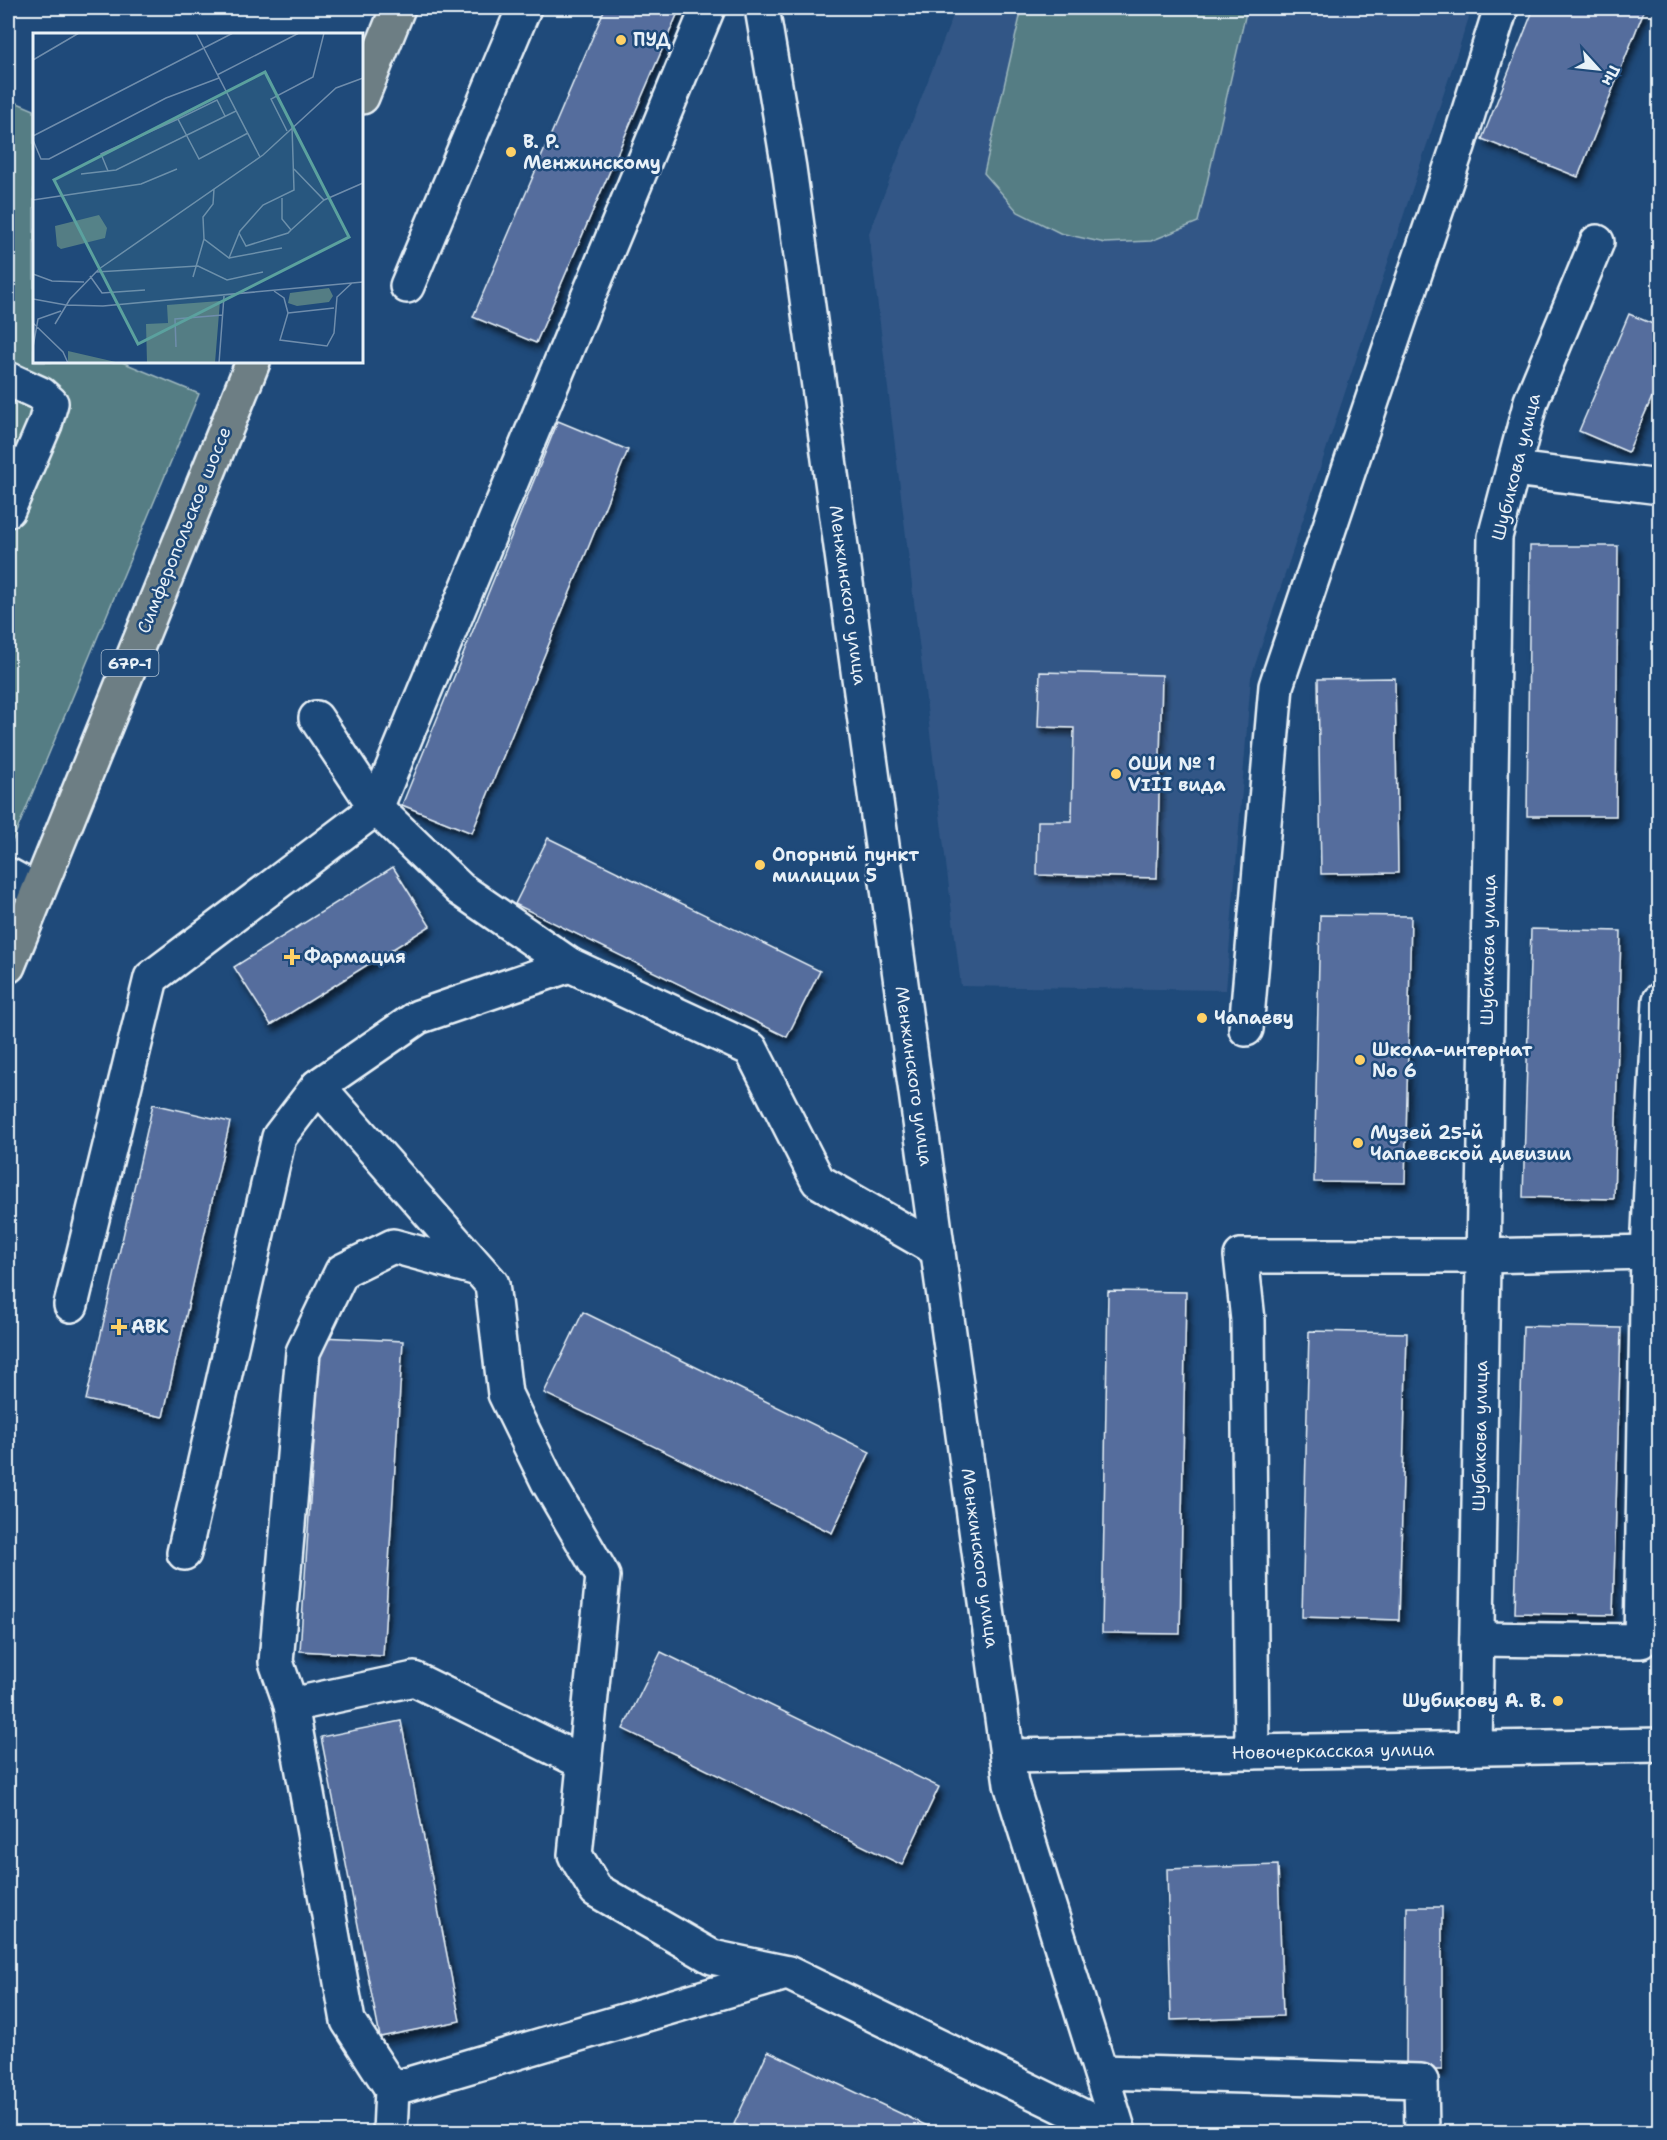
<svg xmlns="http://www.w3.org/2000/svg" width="1667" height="2140" font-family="'Shantell Sans',sans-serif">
  <defs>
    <filter id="shadow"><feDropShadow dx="3.5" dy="6" stdDeviation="3" flood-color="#0009"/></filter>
  </defs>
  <rect width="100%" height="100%" fill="#1f4a7a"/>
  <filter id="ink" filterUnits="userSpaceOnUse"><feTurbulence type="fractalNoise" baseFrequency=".0167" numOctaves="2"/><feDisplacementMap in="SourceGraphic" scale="12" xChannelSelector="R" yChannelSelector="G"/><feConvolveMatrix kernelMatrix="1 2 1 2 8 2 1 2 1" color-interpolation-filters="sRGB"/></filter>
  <g filter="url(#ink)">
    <path fill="#335786" d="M956,8H1472L1251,677L1226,990L961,986L869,233Z"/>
    <g fill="#547d84" stroke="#9eb7be" stroke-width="1.5">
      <path d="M1022,8H1247L1198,222L1151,241L1105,243L1060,233L1018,212L984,173Z"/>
      <path d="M8,99L34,110V362H122L199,394L12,842L8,840Z"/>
    </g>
    <g fill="#546d9d" stroke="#e8f1f8" stroke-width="1.5" filter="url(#shadow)">
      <path d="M605,8H680L536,343L473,317Z"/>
      <path d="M1534,8H1645L1578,177L1482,139Z"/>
      <path d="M1629,314L1660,327V379L1628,452L1579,431Z"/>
      <path d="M558,421L628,450L472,833L402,805Z"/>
      <path d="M1530,546H1618L1616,816H1527Z"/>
      <path d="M1040,672L1162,675L1157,878L1037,875L1038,821H1072L1074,728L1038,727Z"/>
      <path d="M1395,678L1398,873L1321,874L1318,679Z"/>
      <path d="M548,838L820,971L787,1037L515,904Z"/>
      <path d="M393,867L430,926L271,1025L234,967Z"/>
      <path d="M1320,915L1411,916L1405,1183L1314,1182Z"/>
      <path d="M1531,929L1621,931L1614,1199L1523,1197Z"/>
      <path d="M153,1104L230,1122L163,1417L86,1400Z"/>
      <path d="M1108,1291L1186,1292L1180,1634L1102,1633Z"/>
      <path d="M583,1312L870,1452L832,1533L544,1393Z"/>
      <path d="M1523,1326L1621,1328L1613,1615L1515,1613Z"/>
      <path d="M1309,1331L1407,1333L1399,1620L1302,1617Z"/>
      <path d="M321,1337L403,1341L383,1656L300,1651Z"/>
      <path d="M661,1652L939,1787L902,1865L623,1729Z"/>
      <path d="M401,1721L460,2021L380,2037L321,1737Z"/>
      <path d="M1278,1865L1283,2016L1171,2020L1167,1869Z"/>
      <path d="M1407,1907H1442V2070H1406Z"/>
      <path d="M768,2051L940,2132H753L734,2124Z"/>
      <path d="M1292,2129L1364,2131V2132H1292Z"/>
    </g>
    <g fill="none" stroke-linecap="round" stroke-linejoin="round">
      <g stroke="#e8f1f8" stroke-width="38">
        <g id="minor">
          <path d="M762,8L789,168L1011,1784L1119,2132"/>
          <path d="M407,286L524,8"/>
          <path d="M8,379L41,394L51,403L45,424L8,510"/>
          <path d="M1513,469L1660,487"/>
          <path d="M316,718L376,808L460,889L570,965"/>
          <path d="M8,875L37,891"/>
          <path d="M1246,1029L1276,686L1458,146L1501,8"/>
          <path d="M938,1250L818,1181L751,1049L570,965L418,1017L318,1086L492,1284L505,1394L548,1482L603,1576L575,1855L596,1890L712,1957L788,1973L1115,2132"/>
          <path d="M1648,1252L1660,1000"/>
          <path d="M478,1269L393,1246L342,1271L303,1352L276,1662L291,1705L414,1679L584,1763"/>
          <path d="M71,1305L151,978L376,808L708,8"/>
          <path d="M184,1553L279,1137L318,1086"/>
          <path d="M291,1705L348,2021L392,2089"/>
          <path d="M1475,1748L1495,537L1531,401L1597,242"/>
          <path d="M1252,1752L1248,1320L1241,1256H1483L1648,1252L1641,1641L1477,1639"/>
          <path d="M1007,1756L1660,1745"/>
          <path d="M1101,2072L1421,2081L1422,2132"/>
          <path d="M390,2132L392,2089L783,1974"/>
        </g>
      </g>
      <g stroke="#e8f1f8" stroke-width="38">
        <g id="major">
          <path d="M362,97L398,8"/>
          <path d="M8,966L253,362"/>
        </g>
      </g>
      <use href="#minor" stroke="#1f4a7a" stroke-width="33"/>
      <use href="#major" stroke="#6d7e84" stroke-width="33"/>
    </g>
  </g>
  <g fill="#ffd166" stroke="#1f4a7a" stroke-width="2">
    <circle cx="621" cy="40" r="6"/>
    <circle cx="511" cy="152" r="6"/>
    <circle cx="1116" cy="774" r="6"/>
    <circle cx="760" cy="865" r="6"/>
    <path d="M289 948h6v6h6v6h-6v6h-6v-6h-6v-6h6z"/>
    <circle cx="1202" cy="1018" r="6"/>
    <circle cx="1360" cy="1060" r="6"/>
    <circle cx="1358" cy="1143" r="6"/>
    <path d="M116 1318h6v6h6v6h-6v6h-6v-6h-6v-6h6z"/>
    <circle cx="1558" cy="1701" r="6"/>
  </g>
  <g text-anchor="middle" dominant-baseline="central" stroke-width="5" stroke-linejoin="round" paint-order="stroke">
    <rect fill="#1f4a7a" stroke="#acbfd2" stroke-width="1.5" x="101.5" y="650" width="57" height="26" rx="4.5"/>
    <g font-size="16" font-weight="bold" fill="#e8f1f8">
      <text x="130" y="663">67Р-1</text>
    </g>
    <g font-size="18" font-weight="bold" fill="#e8f1f8" stroke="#1f4a7a" text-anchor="start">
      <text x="633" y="40">ПУД</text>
      <text x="523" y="142">В. Р.<tspan x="523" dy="21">Менжинскому</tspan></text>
      <text x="1128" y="764">ОШИ № 1<tspan x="1128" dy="21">VIII вида</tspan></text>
      <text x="772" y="855">Опорный пункт<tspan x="772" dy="21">милиции 5</tspan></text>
      <text x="304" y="957">Фармация</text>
      <text x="1214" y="1018">Чапаеву</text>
      <text x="1372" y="1050">Школа-интернат<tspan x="1372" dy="21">No 6</tspan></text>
      <text x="1370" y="1133">Музей 25-й<tspan x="1370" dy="21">Чапаевской дивизии</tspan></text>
      <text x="131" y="1327">АВК</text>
      <text x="1546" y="1701" text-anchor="end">Шубикову А. В.</text>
    </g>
    <g font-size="18" fill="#e8f1f8" stroke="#1f4a7a">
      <text transform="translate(1516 467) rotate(-76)">Шубикова улица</text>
      <text transform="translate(184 530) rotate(-68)">Симферопольское шоссе</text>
      <text transform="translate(848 595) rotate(82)">Менжинского улица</text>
      <text transform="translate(1488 950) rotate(-89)">Шубикова улица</text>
      <text transform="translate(914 1076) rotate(82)">Менжинского улица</text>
      <text transform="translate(1480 1436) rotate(-89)">Шубикова улица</text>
      <text transform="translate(980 1558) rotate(82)">Менжинского улица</text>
      <text transform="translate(1333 1751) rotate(-1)">Новочеркасская улица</text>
    </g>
  </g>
  <g transform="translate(33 33)">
    <rect width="330" height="330" fill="#1f4a7a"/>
    <path d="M66,182L74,195L72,205L28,216L24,213L22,193ZM296,255L300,263L296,269L264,273L255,270L257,260ZM187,268L182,330H114L113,291L135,290L134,272ZM35,318L87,330H35Z" fill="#547d84"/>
    <path fill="none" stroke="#6f8dac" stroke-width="1.5" d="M163,0L227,124M0,27L46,0M184,42L266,0M192,83L184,67L145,86L166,126L215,100M254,98L238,66L280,44L291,0M0,103L200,0M0,107L8,126H16L133,65L186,45M261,136L291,167L330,150M75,138L68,121L145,86M48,141L83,137L203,78M181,156L180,171L170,184L171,206L196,225L207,198L230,172L261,157L259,93M0,167L108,151L144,136M258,197L291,167M206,200L213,213L255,200L258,197L249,186V165M196,225L249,215M63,239L165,233L194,247L230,239M0,241L19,248L51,249M57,243L69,260L112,257M160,244L171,206M241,258L251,265L255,280L247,307L294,313L301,300L304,264L319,250M0,266L33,272L70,273L330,249M255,280L301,275M0,290L30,319L35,330M22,291L37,266L66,236L230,122L303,55L330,45M0,314L5,286L28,278M143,314L142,286L190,282M186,330L191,263"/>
    <path fill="#5ba19e" fill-opacity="0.15" stroke="#5ba19e" stroke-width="3" d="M232,39L316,204L105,311L21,147Z"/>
    <rect width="330" height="330" fill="none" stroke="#e8f1f8" stroke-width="3"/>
  </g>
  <rect width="1667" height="2140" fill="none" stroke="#1f4a7a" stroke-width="30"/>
  <rect x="15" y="15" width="1637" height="2110" fill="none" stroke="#e8f1f8" stroke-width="2" filter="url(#ink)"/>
  <g transform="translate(1598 69) rotate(117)" stroke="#1f4a7a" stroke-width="4.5" paint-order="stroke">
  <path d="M0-4.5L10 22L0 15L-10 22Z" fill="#e8f1f8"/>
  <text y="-9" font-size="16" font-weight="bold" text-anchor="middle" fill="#e8f1f8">Пн</text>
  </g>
</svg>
